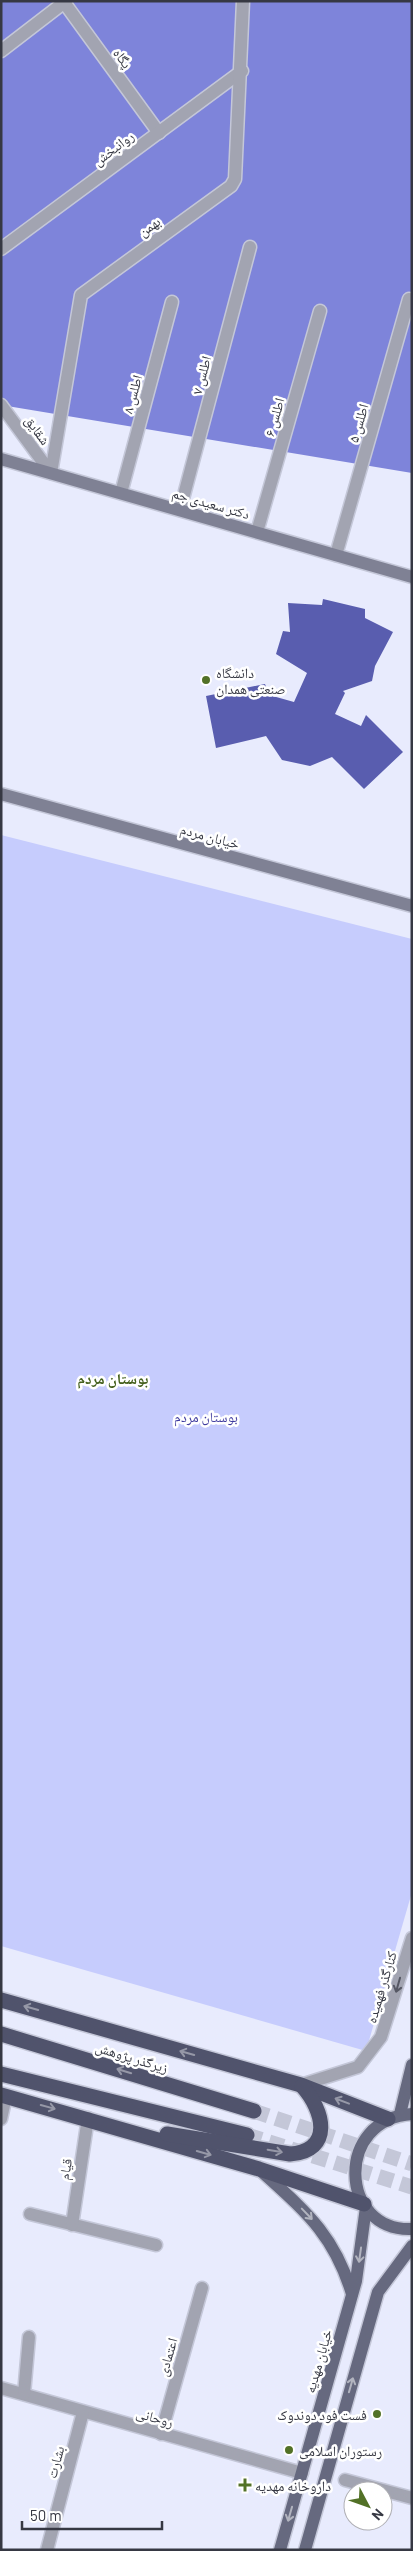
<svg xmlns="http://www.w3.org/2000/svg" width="413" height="2551" font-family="Barlow,'Noto Naskh Arabic',sans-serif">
  <rect width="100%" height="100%" fill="#e8ebfd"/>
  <path fill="#c6ccfd" d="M1,835L412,939V1892L366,2051L1,1946Z"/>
  <path fill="#7e84da" d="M1,1H412V473L1,405Z"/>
  <path fill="#595daf" d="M323,599L365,609V618L393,632L375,666L372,681L343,691L345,693L335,714L361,726L366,715L403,752L364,789L332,757L310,766L282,760L266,736L216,748L206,696L265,684L269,695L294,702L307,673L276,654L283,631L290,632L288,603L322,605Z"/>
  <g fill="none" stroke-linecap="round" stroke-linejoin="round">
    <g stroke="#c4c7d8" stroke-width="15" stroke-dasharray="15 8" stroke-linecap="butt">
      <path d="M254,2111L412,2164"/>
      <path d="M247,2135L412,2187"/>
    </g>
    <g stroke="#c4c7d8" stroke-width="15">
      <g id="street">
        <path d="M63,1L159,133"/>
        <path d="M1,51L66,1"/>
        <path d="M1,249L242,71"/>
        <path d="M1,405L51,473"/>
        <path d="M51,473L81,295L231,186L235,179L243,1"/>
        <path d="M121,493L172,302"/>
        <path d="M180,510L250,247"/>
        <path d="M257,532L320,311"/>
        <path d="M336,555L409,299"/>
        <path d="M301,2085L358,2067L381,2037L412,1938"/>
        <path d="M1,2119L6,2096"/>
        <path d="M30,2214L156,2245"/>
        <path d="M72,2225L88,2118"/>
        <path d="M1,2388L302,2473"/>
        <path d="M24,2394L29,2337"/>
        <path d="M161,2434L202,2288"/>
        <path d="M345,2480L412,2498"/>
        <path d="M47,2550L83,2412"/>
      </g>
    </g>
    <g stroke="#c4c7d8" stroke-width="15">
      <g id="secondary">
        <path d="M1,459L412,577"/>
        <path d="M1,794L412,906"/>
      </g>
    </g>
    <g stroke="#c4c7d8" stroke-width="15">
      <g id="primary">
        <path d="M400,2114L412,2065"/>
        <path d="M412,2114C334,2119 339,2232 412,2229"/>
        <path d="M260,2170C305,2211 334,2234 352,2294"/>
        <path d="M280,2550L356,2281L366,2207"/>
        <path d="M305,2550L378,2292L412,2246"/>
      </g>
    </g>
    <g stroke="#c4c7d8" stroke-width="18">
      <g id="highway">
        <path d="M1,2000L301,2085L388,2119"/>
        <path d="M1,2034L254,2111"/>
        <path d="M1,2074L247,2135"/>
        <path d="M1,2095L259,2169L364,2204"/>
        <path d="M167,2134L290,2154C334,2151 324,2110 302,2086"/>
      </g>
    </g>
    <use href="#street" stroke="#a2a4b1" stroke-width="12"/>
    <use href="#secondary" stroke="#7f8194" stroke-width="12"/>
    <use href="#primary" stroke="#66697f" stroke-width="12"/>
    <use href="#highway" stroke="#50536c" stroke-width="15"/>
  </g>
  <defs><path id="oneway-shaft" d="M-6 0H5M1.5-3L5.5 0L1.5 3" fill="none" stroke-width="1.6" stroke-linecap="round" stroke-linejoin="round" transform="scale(1.25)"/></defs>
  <use stroke="#565864" href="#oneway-shaft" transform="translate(398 1985) rotate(106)"/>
  <g stroke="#9698a7">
    <use href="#oneway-shaft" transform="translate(31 2008) rotate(-164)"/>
    <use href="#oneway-shaft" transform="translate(187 2053) rotate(-164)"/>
    <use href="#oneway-shaft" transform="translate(124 2071) rotate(-163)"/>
    <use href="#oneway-shaft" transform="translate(342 2101) rotate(-159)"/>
    <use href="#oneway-shaft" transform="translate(48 2107) rotate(15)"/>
    <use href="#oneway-shaft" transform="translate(275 2151) rotate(10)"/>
    <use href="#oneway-shaft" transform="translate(204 2153) rotate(16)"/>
  </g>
  <g stroke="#b2b4bf">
    <use href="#oneway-shaft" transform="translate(307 2214) rotate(46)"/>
    <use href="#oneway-shaft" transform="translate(360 2255) rotate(98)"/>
    <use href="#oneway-shaft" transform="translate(351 2385) rotate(-74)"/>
    <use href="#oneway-shaft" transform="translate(290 2514) rotate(106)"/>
  </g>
  <g fill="#527127" stroke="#fff" stroke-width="2">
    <circle cx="206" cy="680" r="5"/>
    <circle cx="377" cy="2414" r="5"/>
    <circle cx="289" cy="2450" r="5"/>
    <path d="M242.5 2477.5h5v5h5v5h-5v5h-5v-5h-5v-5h5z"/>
  </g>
  <g text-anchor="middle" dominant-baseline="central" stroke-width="5" stroke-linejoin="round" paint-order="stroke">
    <g font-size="14" fill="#363843" stroke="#fff">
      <text transform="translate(123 58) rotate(54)">پگاه</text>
      <text transform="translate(113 148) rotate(-37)">روانبخش</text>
      <text transform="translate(149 226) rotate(-36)">بهمن</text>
      <text transform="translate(201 375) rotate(-75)">اطلس ۷</text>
      <text transform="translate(132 394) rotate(-75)">اطلس ۸</text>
      <text transform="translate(274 417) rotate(-74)">اطلس ۶</text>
      <text transform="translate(358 423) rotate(-74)">اطلس ۵</text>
      <text transform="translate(38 430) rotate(54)">شقایق</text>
      <text transform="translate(211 503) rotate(16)">دکتر سعیدی جم</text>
      <text transform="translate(210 836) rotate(15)">خیابان مردم</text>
      <text transform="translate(381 1987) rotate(-73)">کنارگذر فهمیده</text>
      <text transform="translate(132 2057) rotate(17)">زیرگذر پژوهش</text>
      <text transform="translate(65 2169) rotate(-81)">قیام</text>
      <text transform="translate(167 2357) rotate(-74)">اعتمادی</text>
      <text transform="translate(318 2361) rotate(-74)">خیابان مهدیه</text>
      <text transform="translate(155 2417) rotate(16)">روحانی</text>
      <text transform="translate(55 2462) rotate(-75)">بشارت</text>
    </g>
    <g font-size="14" fill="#363843" stroke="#fff" text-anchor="start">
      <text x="216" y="672">دانشگاه<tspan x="216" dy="16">صنعتی همدان</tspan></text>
      <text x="367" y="2414" text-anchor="end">فست فود دوندوک</text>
      <text x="299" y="2450">رستوران اسلامی</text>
      <text x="255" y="2485">داروخانه مهدیه</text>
    </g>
    <g font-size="14" fill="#3e3a9e" stroke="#fff">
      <text x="206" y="1416">بوستان مردم</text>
    </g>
    <g font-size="15" font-weight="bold" fill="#44601d" stroke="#fff">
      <text x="113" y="1378">بوستان مردم</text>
    </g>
  </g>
  <rect width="413" height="2551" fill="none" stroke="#363843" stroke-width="5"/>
  <g transform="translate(368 2506) rotate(131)"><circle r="24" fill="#ffffff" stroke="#afafb4"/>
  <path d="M0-4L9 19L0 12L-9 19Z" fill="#527127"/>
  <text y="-8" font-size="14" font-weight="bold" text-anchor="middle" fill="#363843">N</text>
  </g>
  <path d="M22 2521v8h140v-8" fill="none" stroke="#363843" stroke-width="2.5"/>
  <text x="30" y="2521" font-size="15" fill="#363843" stroke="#ffffff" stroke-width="4" paint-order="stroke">50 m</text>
</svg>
